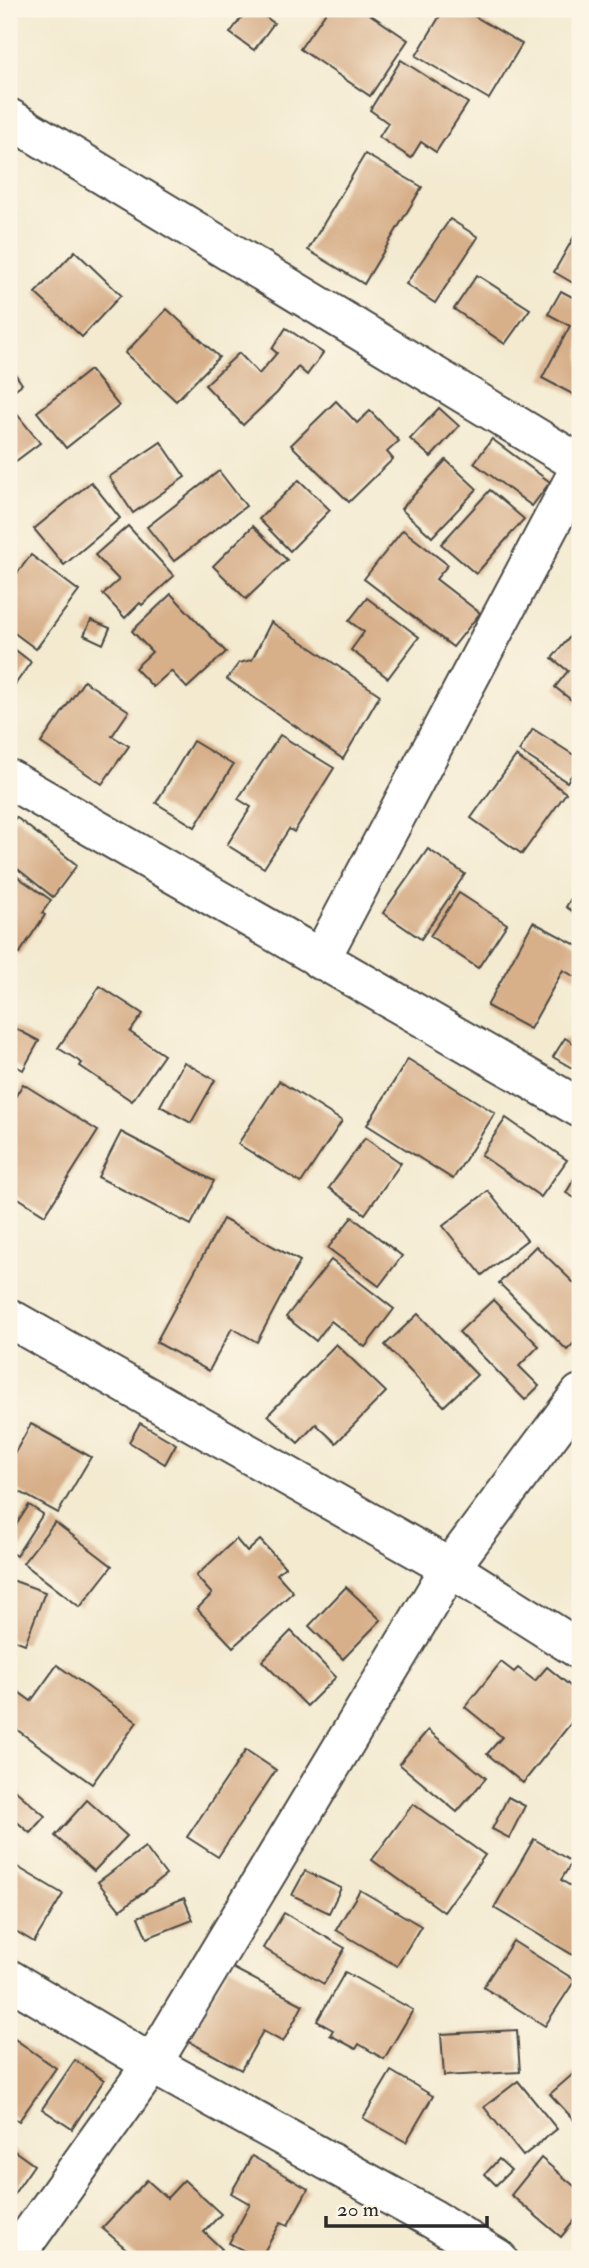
<svg xmlns="http://www.w3.org/2000/svg" width="589" height="2268" font-family="'IM FELL Double Pica',serif">
  <rect width="100%" height="100%" fill="#fcf5e5"/>
  <filter id="ink" filterUnits="userSpaceOnUse"><feTurbulence type="fractalNoise" baseFrequency=".0143" numOctaves="2"/><feDisplacementMap in="SourceGraphic" scale="14" xChannelSelector="R" yChannelSelector="G"/><feConvolveMatrix kernelMatrix="1 2 1 2 8 2 1 2 1" color-interpolation-filters="sRGB"/></filter>
  <filter id="wash" filterUnits="userSpaceOnUse"><feTurbulence type="fractalNoise" baseFrequency=".00686" numOctaves="4" result="noise"/><feDisplacementMap in="SourceGraphic" scale="28" xChannelSelector="R" yChannelSelector="G"/><feGaussianBlur stdDeviation="1.57" result="paint"/><feColorMatrix in="noise" values="0 0 0 0 0 0 0 0 0 0 0 0 0 0 0 0 0 1.4 0 .05"/><feComposite in="paint" operator="in"/></filter>
  <g filter="url(#wash)">
    <rect width="100%" height="100%" fill="#f3ead0"/>
    <g id="blocks">
      <g fill="#d7af89">
        <path d="M248,9H254L274,23L254,50L230,33Z"/>
        <path d="M328,9H362L408,40L370,96L300,49Z"/>
        <path d="M444,9H462L522,44L489,99L416,56Z"/>
        <path d="M401,60L468,103L436,152L421,142L411,158L379,137L388,123L370,110Z"/>
        <path d="M365,154L422,187L364,284L308,250Z"/>
        <path d="M450,219L478,237L435,303L406,284Z"/>
        <path d="M575,235L580,238V287L554,272Z"/>
        <path d="M75,251L121,295L82,337L35,293Z"/>
        <path d="M477,275L530,309L505,344L454,309Z"/>
        <path d="M561,291L580,301V398L542,378L570,326L548,314Z"/>
        <path d="M167,309L219,357L176,401L125,353Z"/>
        <path d="M286,328L323,353L307,375L298,367L277,393L243,425L205,385L239,353L259,374L277,353L272,349Z"/>
        <path d="M9,365L22,384L9,394Z"/>
        <path d="M90,370L119,406L66,448L37,412Z"/>
        <path d="M336,401L357,423L370,411L399,441L387,452L393,459L349,502L291,445Z"/>
        <path d="M9,404L40,443L12,464L9,460Z"/>
        <path d="M439,408L459,426L431,457L410,439Z"/>
        <path d="M492,439L550,482L532,506L474,463Z"/>
        <path d="M161,442L185,477L133,513L109,477Z"/>
        <path d="M446,460L477,489L432,537L401,509Z"/>
        <path d="M219,471L246,506L174,561L147,527Z"/>
        <path d="M299,480L330,510L290,551L259,519Z"/>
        <path d="M91,482L120,518L64,565L34,529Z"/>
        <path d="M490,490L524,519L476,574L441,544Z"/>
        <path d="M128,526L174,576L142,605L140,603L125,618L103,594L119,580L95,555Z"/>
        <path d="M253,526L287,560L246,599L213,566Z"/>
        <path d="M403,530L448,565L436,579L480,613L453,647L364,579Z"/>
        <path d="M31,555L79,591L36,649L9,629V584Z"/>
        <path d="M171,594L226,652L187,688L171,671L153,687L135,668L152,652L132,631Z"/>
        <path d="M367,598L419,637L388,678L351,650L364,632L349,621Z"/>
        <path d="M91,620L110,628L103,644L84,635Z"/>
        <path d="M271,622L307,645L380,695L343,759L227,679L239,663L252,660Z"/>
        <path d="M580,625V707L555,687L568,671L552,658Z"/>
        <path d="M9,645L31,662L9,693Z"/>
        <path d="M84,681L129,711L112,736L129,746L102,784L41,743Z"/>
        <path d="M533,729L580,759V762L567,782L519,751Z"/>
        <path d="M280,735L334,768L294,832L289,829L264,868L227,845L251,807L238,799Z"/>
        <path d="M193,741L233,765L195,827L156,803Z"/>
        <path d="M516,756L566,793L522,854L471,818Z"/>
        <path d="M16,817L77,865L53,897L9,862V827Z"/>
        <path d="M428,849L465,874L421,939L383,913Z"/>
        <path d="M9,871L51,900L42,913L45,915L19,954L9,947Z"/>
        <path d="M580,883V916L566,907Z"/>
        <path d="M459,893L507,924L478,968L430,936Z"/>
        <path d="M533,922L580,947V969L575,977L563,970L530,1029L487,1006Z"/>
        <path d="M100,986L143,1014L130,1032L164,1055L132,1101L80,1066L82,1063L58,1048Z"/>
        <path d="M9,1025L39,1041L23,1070L9,1062Z"/>
        <path d="M565,1038L580,1047L579,1072L553,1057Z"/>
        <path d="M408,1059L495,1113L453,1179L367,1125Z"/>
        <path d="M184,1062L215,1080L191,1123L160,1106Z"/>
        <path d="M279,1081L342,1121L301,1183L238,1144Z"/>
        <path d="M23,1084L98,1131L45,1215L9,1192V1107Z"/>
        <path d="M506,1118L567,1160L541,1197L481,1155Z"/>
        <path d="M121,1132L214,1181L191,1225L98,1177Z"/>
        <path d="M365,1138L401,1163L365,1214L329,1188Z"/>
        <path d="M580,1169V1201L566,1193Z"/>
        <path d="M488,1191L527,1240L482,1275L443,1226Z"/>
        <path d="M352,1217L402,1256L379,1286L328,1248Z"/>
        <path d="M223,1219L300,1261L257,1342L232,1328L209,1371L156,1342Z"/>
        <path d="M536,1246L580,1289V1337L567,1350L499,1283Z"/>
        <path d="M331,1260L394,1309L365,1347L331,1321L316,1341L286,1317Z"/>
        <path d="M493,1300L539,1346L519,1366L539,1386L525,1400L459,1332Z"/>
        <path d="M418,1314L477,1375L444,1406L385,1345Z"/>
        <path d="M336,1344L386,1392L336,1443L316,1424L298,1443L268,1415Z"/>
        <path d="M140,1423L176,1444L165,1464L129,1442Z"/>
        <path d="M31,1424L91,1457L58,1513L9,1486V1463Z"/>
        <path d="M29,1505L43,1514L16,1556L9,1551V1536Z"/>
        <path d="M55,1522L112,1566L80,1607L23,1563Z"/>
        <path d="M236,1539L247,1552L260,1540L285,1567L277,1574L293,1592L233,1647L197,1609L212,1594L196,1576Z"/>
        <path d="M9,1579L45,1592L25,1644L9,1638Z"/>
        <path d="M346,1587L381,1620L343,1659L309,1626Z"/>
        <path d="M291,1631L336,1677L307,1706L262,1661Z"/>
        <path d="M501,1662L514,1672L518,1668L535,1681L547,1667L580,1694V1712L523,1783L487,1754L502,1737L465,1707Z"/>
        <path d="M57,1665L137,1722L92,1784L9,1724V1685L31,1701Z"/>
        <path d="M428,1730L486,1778L457,1812L399,1764Z"/>
        <path d="M246,1750L276,1770L218,1857L187,1837Z"/>
        <path d="M9,1785L45,1816L30,1833L9,1815Z"/>
        <path d="M508,1797L525,1806L509,1838L492,1829Z"/>
        <path d="M87,1800L127,1836L94,1871L55,1836Z"/>
        <path d="M413,1804L485,1855L444,1912L372,1860Z"/>
        <path d="M534,1839L572,1862L561,1880L580,1892V1942L573,1955L494,1908Z"/>
        <path d="M145,1847L166,1875L120,1910L98,1882Z"/>
        <path d="M9,1862L63,1894L34,1942L9,1927Z"/>
        <path d="M305,1871L341,1888L329,1913L292,1895Z"/>
        <path d="M360,1890L421,1926L397,1966L336,1930Z"/>
        <path d="M184,1898L193,1920L147,1938L138,1917Z"/>
        <path d="M284,1913L345,1948L324,1984L263,1948Z"/>
        <path d="M513,1941L575,1980L545,2026L483,1987Z"/>
        <path d="M229,1966L303,2005L283,2042L263,2031L241,2070L188,2041Z"/>
        <path d="M345,1972L413,2010L384,2059L359,2044L356,2049L330,2035L333,2030L317,2021Z"/>
        <path d="M517,2030L520,2072L444,2076L441,2034Z"/>
        <path d="M9,2035L56,2068L19,2121L9,2114Z"/>
        <path d="M75,2060L104,2080L72,2129L42,2109Z"/>
        <path d="M580,2068V2114L574,2120L550,2094Z"/>
        <path d="M391,2071L433,2096L406,2142L363,2118Z"/>
        <path d="M518,2081L557,2129L523,2156L484,2107Z"/>
        <path d="M9,2147L34,2165L9,2201Z"/>
        <path d="M252,2156L308,2189L288,2225L281,2222L260,2259L229,2243L250,2204L231,2193Z"/>
        <path d="M541,2158L580,2191V2214L561,2237L511,2195Z"/>
        <path d="M499,2159L511,2170L496,2185L485,2174Z"/>
        <path d="M147,2180L167,2198L184,2180L221,2214L204,2232L222,2249L212,2259H138L102,2228Z"/>
      </g>
    </g>
  </g>
  <g filter="url(#ink)">
    <use href="#blocks" fill-opacity="0" stroke="#494844" stroke-width="2"/>
    <g fill="none" stroke-linecap="round" stroke-linejoin="round">
      <g stroke="#494844" stroke-width="42">
        <g id="minor">
          <path d="M9,118L580,464"/>
          <path d="M9,779L580,1108"/>
          <path d="M320,960L580,468"/>
          <path d="M9,1318L450,1568L580,1650"/>
          <path d="M9,1979L152,2064L433,2219L498,2259"/>
          <path d="M13,2259L152,2064L450,1568L580,1394"/>
        </g>
      </g>
      <use href="#minor" stroke="#fff" stroke-width="38"/>
    </g>
  </g>
  <rect width="589" height="2268" fill="none" stroke="#fcf5e5" stroke-width="35"/>
  <path d="M326 2216v10h161v-10" fill="none" stroke="#2b2b2b" stroke-width="3.5"/>
  <text x="337" y="2216" font-size="21" fill="#2b2b2b" stroke="#fcf5e5" stroke-width="5" paint-order="stroke">20 m</text>
</svg>
